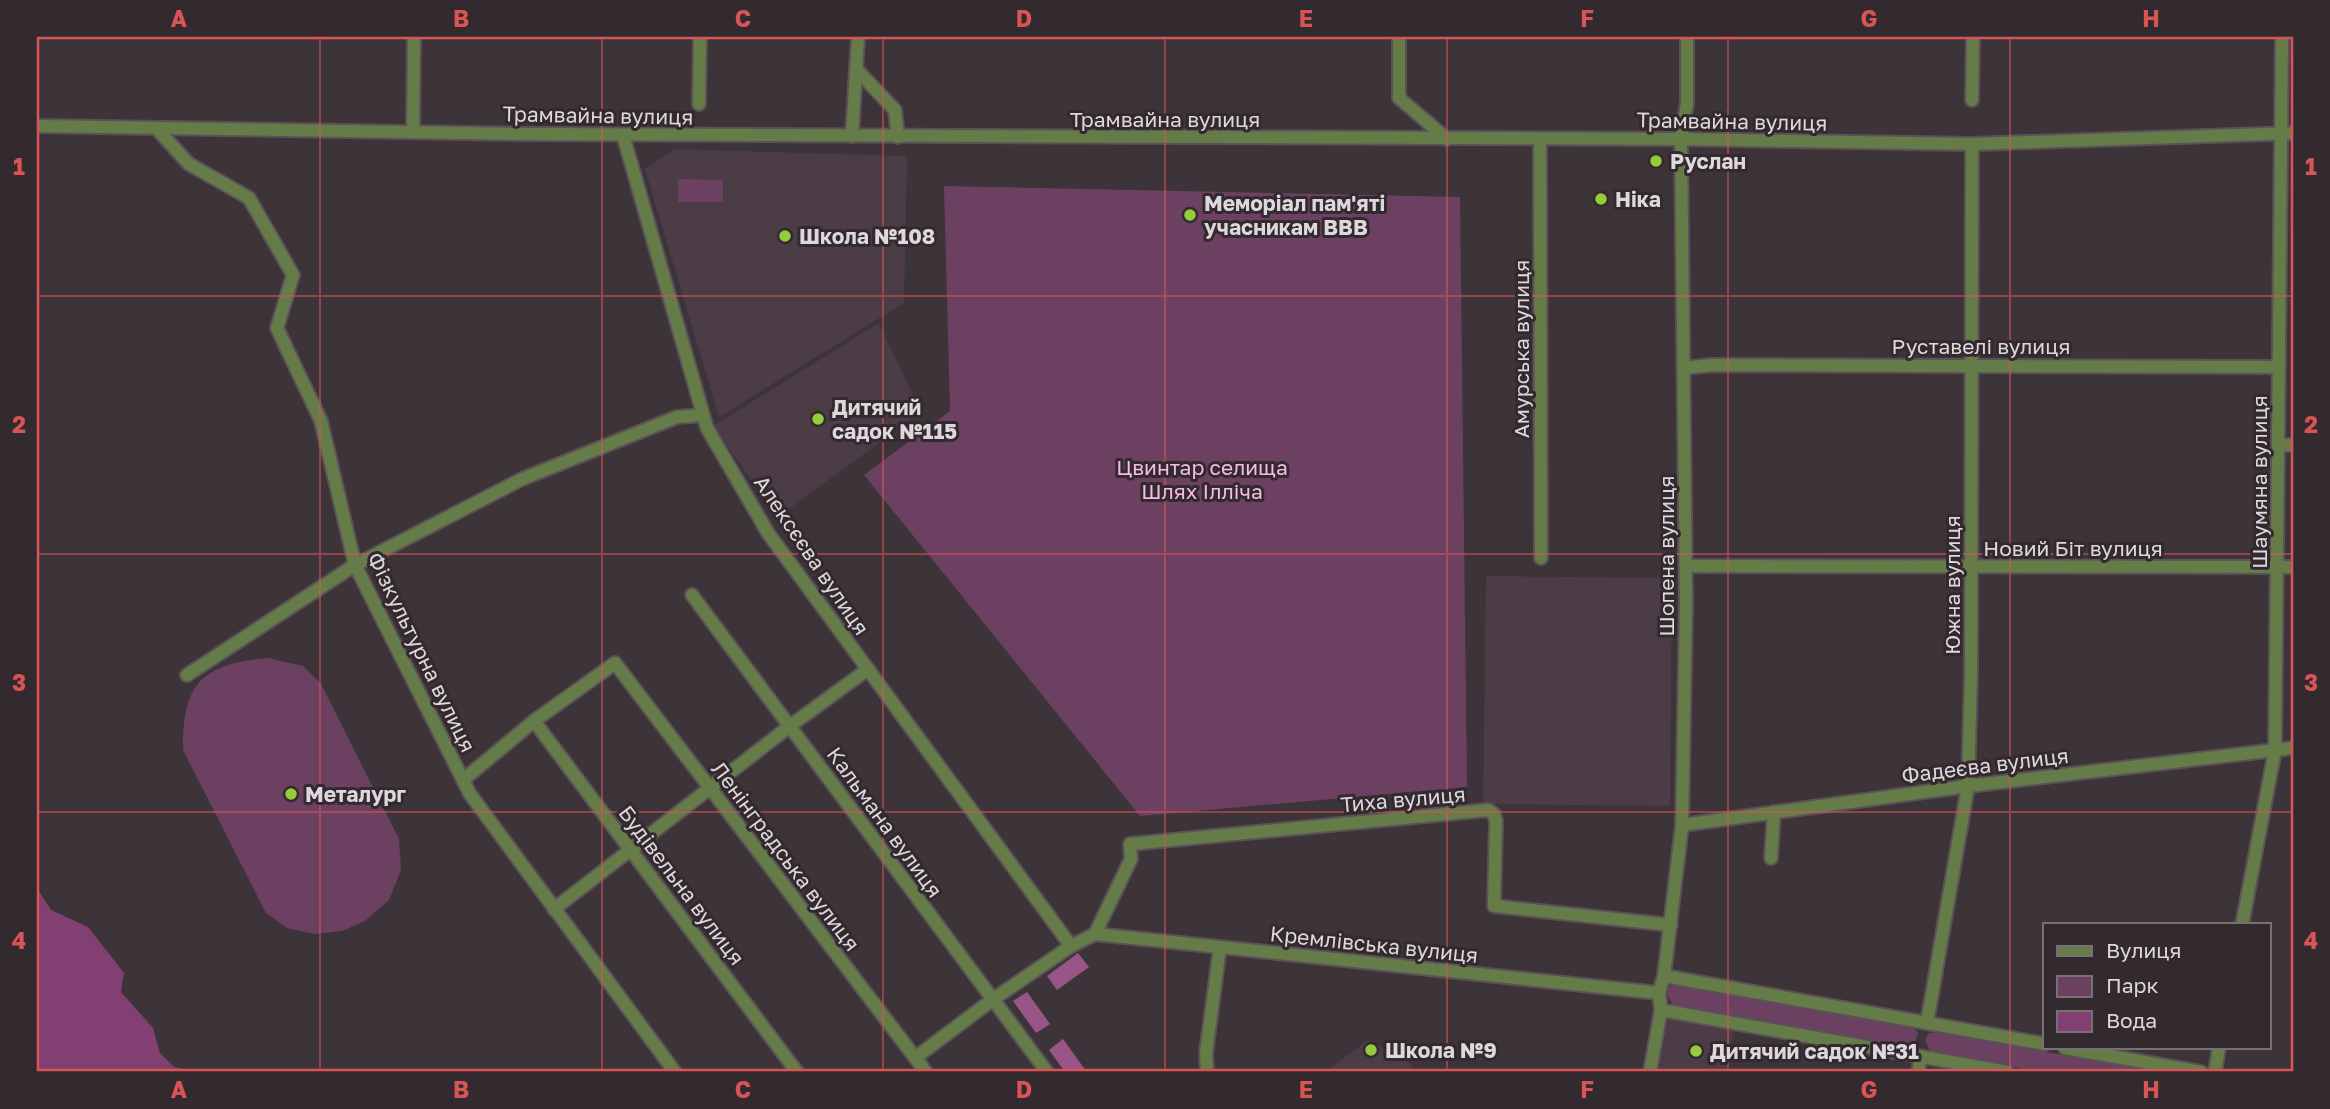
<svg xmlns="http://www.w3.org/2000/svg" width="2330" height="1109" font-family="'Golos Text',sans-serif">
  <rect width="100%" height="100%" fill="#3d343a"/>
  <g fill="#4b3c46">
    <path d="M675,149L907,156L904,303L719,417L645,169Z"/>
    <path d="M879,323L921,412L778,517L713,426Z"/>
    <path d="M1486,576L1672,578L1670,806L1483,804Z"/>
    <path d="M1668,1019L1734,1030L1726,1072H1658Z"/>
    <path d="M1368,1040L1407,1060L1416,1072H1325Z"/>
  </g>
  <g fill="#6b4060">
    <path d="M678,179L723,180V202H678Z"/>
    <path d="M944,186L1460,197L1467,787L1140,816L864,475L950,411Z"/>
    <path d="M268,658L303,666L321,684L399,839L401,870L389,900L365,921L342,931L315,934L287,928L266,913L183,750C182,683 202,664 268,658Z"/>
    <path d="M1676,985L1913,1027L1918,1033L1914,1045L1908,1047L1673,1005L1667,994L1669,987Z"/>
    <path d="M1936,1032L2156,1072H2039L1930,1052L1925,1040L1929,1033Z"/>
  </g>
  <g fill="#9a5588">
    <path d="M1078,953L1089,967L1057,990L1047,976Z"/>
    <path d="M1027,992L1050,1024L1036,1033L1013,1001Z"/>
    <path d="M1063,1039L1086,1071L1085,1072H1065L1049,1050Z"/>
  </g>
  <path fill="#823f71" d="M37,888L51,910L88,927L124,973L121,992L153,1028L160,1053L174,1067L197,1072H37Z"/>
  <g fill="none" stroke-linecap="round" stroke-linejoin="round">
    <g stroke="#5a5257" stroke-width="16">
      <g id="minor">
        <path d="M1399,37V98L1447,139"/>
        <path d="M857,70L895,110L898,137"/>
        <path d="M1972,100L1973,37"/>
        <path d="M699,104L700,37"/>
        <path d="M37,126L523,134L1681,139L1972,144L2293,133"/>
        <path d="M156,128L189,164L249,198L293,275L277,328L321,421L355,565L470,794L675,1072"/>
        <path d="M413,132L414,37"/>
        <path d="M623,135L707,428L768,533L1071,946"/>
        <path d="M852,136L858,37"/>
        <path d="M1540,139L1541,558"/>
        <path d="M1684,368L1711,365L2279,367"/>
        <path d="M2279,445H2293"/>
        <path d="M1686,566L2293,567"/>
        <path d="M692,595L1047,1072"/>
        <path d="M187,675L355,565L522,479L677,417L703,415"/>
        <path d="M534,721L797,1072"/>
        <path d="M463,780L534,721L615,663L926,1072"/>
        <path d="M1682,825L1968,786L2293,748"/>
        <path d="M1771,858L1774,812"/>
        <path d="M554,909L790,726L868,669"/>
        <path d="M2242,925L2275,750L2282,37"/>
        <path d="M1095,934L1131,859L1130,844L1488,810L1494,814L1496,821L1494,906L1671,925"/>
        <path d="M1664,976L2045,1044"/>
        <path d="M1661,1010L2007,1072"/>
        <path d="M1927,1023L1968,786L1971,676L1972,144"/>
        <path d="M2065,1048L2201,1072"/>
        <path d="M915,1058L992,1000L1071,946L1095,934L1659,993"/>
        <path d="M1207,1072L1206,1053L1220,947"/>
        <path d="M1650,1072L1661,1010L1659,993L1664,976L1682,825L1686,606L1681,139L1687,103V37"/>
        <path d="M1918,1072L1921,1057"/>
        <path d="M2215,1072L2219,1048"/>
      </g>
    </g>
    <use href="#minor" stroke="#657c49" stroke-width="12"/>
  </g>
  <path fill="none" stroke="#d85455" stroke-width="2" stroke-opacity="0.55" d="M320,37V1072M602,37V1072M883,37V1072M1165,37V1072M1447,37V1072M1728,37V1072M2010,37V1072M37,296H2293M37,554H2293M37,812H2293"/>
  <g fill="#95cc3a" stroke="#332a30" stroke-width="2.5">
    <circle cx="1656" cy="161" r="7"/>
    <circle cx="1601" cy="199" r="7"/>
    <circle cx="1190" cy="215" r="7"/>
    <circle cx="785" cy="236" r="7"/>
    <circle cx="818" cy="419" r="7"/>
    <circle cx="291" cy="794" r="7"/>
    <circle cx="1371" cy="1050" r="7"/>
    <circle cx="1696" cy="1051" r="7"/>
  </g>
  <g text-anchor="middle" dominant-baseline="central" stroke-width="6" stroke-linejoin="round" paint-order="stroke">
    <g font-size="21" fill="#ded8dc" stroke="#332a30">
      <text transform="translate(598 115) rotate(1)">Трамвайна вулиця</text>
      <text x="1165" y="119">Трамвайна вулиця</text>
      <text transform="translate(1732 121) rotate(1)">Трамвайна вулиця</text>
      <text x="1981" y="346">Руставелі вулиця</text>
      <text transform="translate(1521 349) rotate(-90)">Амурська вулиця</text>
      <text transform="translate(2259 482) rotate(-90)">Шаумяна вулиця</text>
      <text x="2073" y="548">Новий Біт вулиця</text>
      <text transform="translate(812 555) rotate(56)">Алексєєва вулиця</text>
      <text transform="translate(1666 556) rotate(-90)">Шопена вулиця</text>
      <text transform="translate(1952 585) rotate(-90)">Южна вулиця</text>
      <text transform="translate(422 652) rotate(64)">Фiзкультурна вулиця</text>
      <text transform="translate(1985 765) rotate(-7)">Фадеєва вулиця</text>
      <text transform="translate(1403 799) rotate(-5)">Тиха вулиця</text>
      <text transform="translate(885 822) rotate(54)">Кальмана вулиця</text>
      <text transform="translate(786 856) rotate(53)">Ленінградська вулиця</text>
      <text transform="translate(682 885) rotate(53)">Будівельна вулиця</text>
      <text transform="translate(1374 944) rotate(6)">Кремлівська вулиця</text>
    </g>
    <g font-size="21" font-weight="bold" fill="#ded8dc" stroke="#332a30" text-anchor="start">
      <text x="1670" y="161">Руслан</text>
      <text x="1615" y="199">Ніка</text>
      <text x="1204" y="203">Меморіал пам'яті<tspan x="1204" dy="24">учасникам ВВВ</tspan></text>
      <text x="799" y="236">Школа №108</text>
      <text x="832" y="407">Дитячий<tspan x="832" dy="24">садок №115</tspan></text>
      <text x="305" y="794">Металург</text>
      <text x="1385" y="1050">Школа №9</text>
      <text x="1710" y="1051">Дитячий садок №31</text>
    </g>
    <g font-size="21" fill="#f6bbe5" stroke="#332a30">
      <text x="1202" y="467">Цвинтар селища<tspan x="1202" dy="24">Шлях Ілліча</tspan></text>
    </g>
  </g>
  <rect width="2330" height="1109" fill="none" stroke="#332a30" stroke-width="77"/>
  <rect x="2043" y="923" width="228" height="126" fill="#332a30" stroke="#777075" stroke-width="2"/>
  <rect x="2057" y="946" width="35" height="10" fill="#657c49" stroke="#777075" stroke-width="2"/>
  <text x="2106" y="958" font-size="21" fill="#ded8dc">Вулиця</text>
  <rect x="2057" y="976" width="35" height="21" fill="#6b4060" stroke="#777075" stroke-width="2"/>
  <text x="2106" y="993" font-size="21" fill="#ded8dc">Парк</text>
  <rect x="2057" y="1011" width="35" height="21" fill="#823f71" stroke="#777075" stroke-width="2"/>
  <text x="2106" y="1028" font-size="21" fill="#ded8dc">Вода</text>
  <rect x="38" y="38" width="2254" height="1032" fill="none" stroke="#d85455" stroke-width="2.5"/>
  <g font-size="23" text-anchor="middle" font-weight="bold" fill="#d85455">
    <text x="179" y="27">A</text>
    <text x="461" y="27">B</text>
    <text x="743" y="27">C</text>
    <text x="1024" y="27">D</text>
    <text x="1306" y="27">E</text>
    <text x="1587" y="27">F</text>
    <text x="1869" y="27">G</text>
    <text x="2151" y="27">H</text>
    <text x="19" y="175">1</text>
    <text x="2311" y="175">1</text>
    <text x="19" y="433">2</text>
    <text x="2311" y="433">2</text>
    <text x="19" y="691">3</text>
    <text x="2311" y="691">3</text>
    <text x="19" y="949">4</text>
    <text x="2311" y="949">4</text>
    <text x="179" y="1098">A</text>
    <text x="461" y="1098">B</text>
    <text x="743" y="1098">C</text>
    <text x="1024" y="1098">D</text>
    <text x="1306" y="1098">E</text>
    <text x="1587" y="1098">F</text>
    <text x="1869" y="1098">G</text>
    <text x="2151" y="1098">H</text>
  </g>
</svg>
